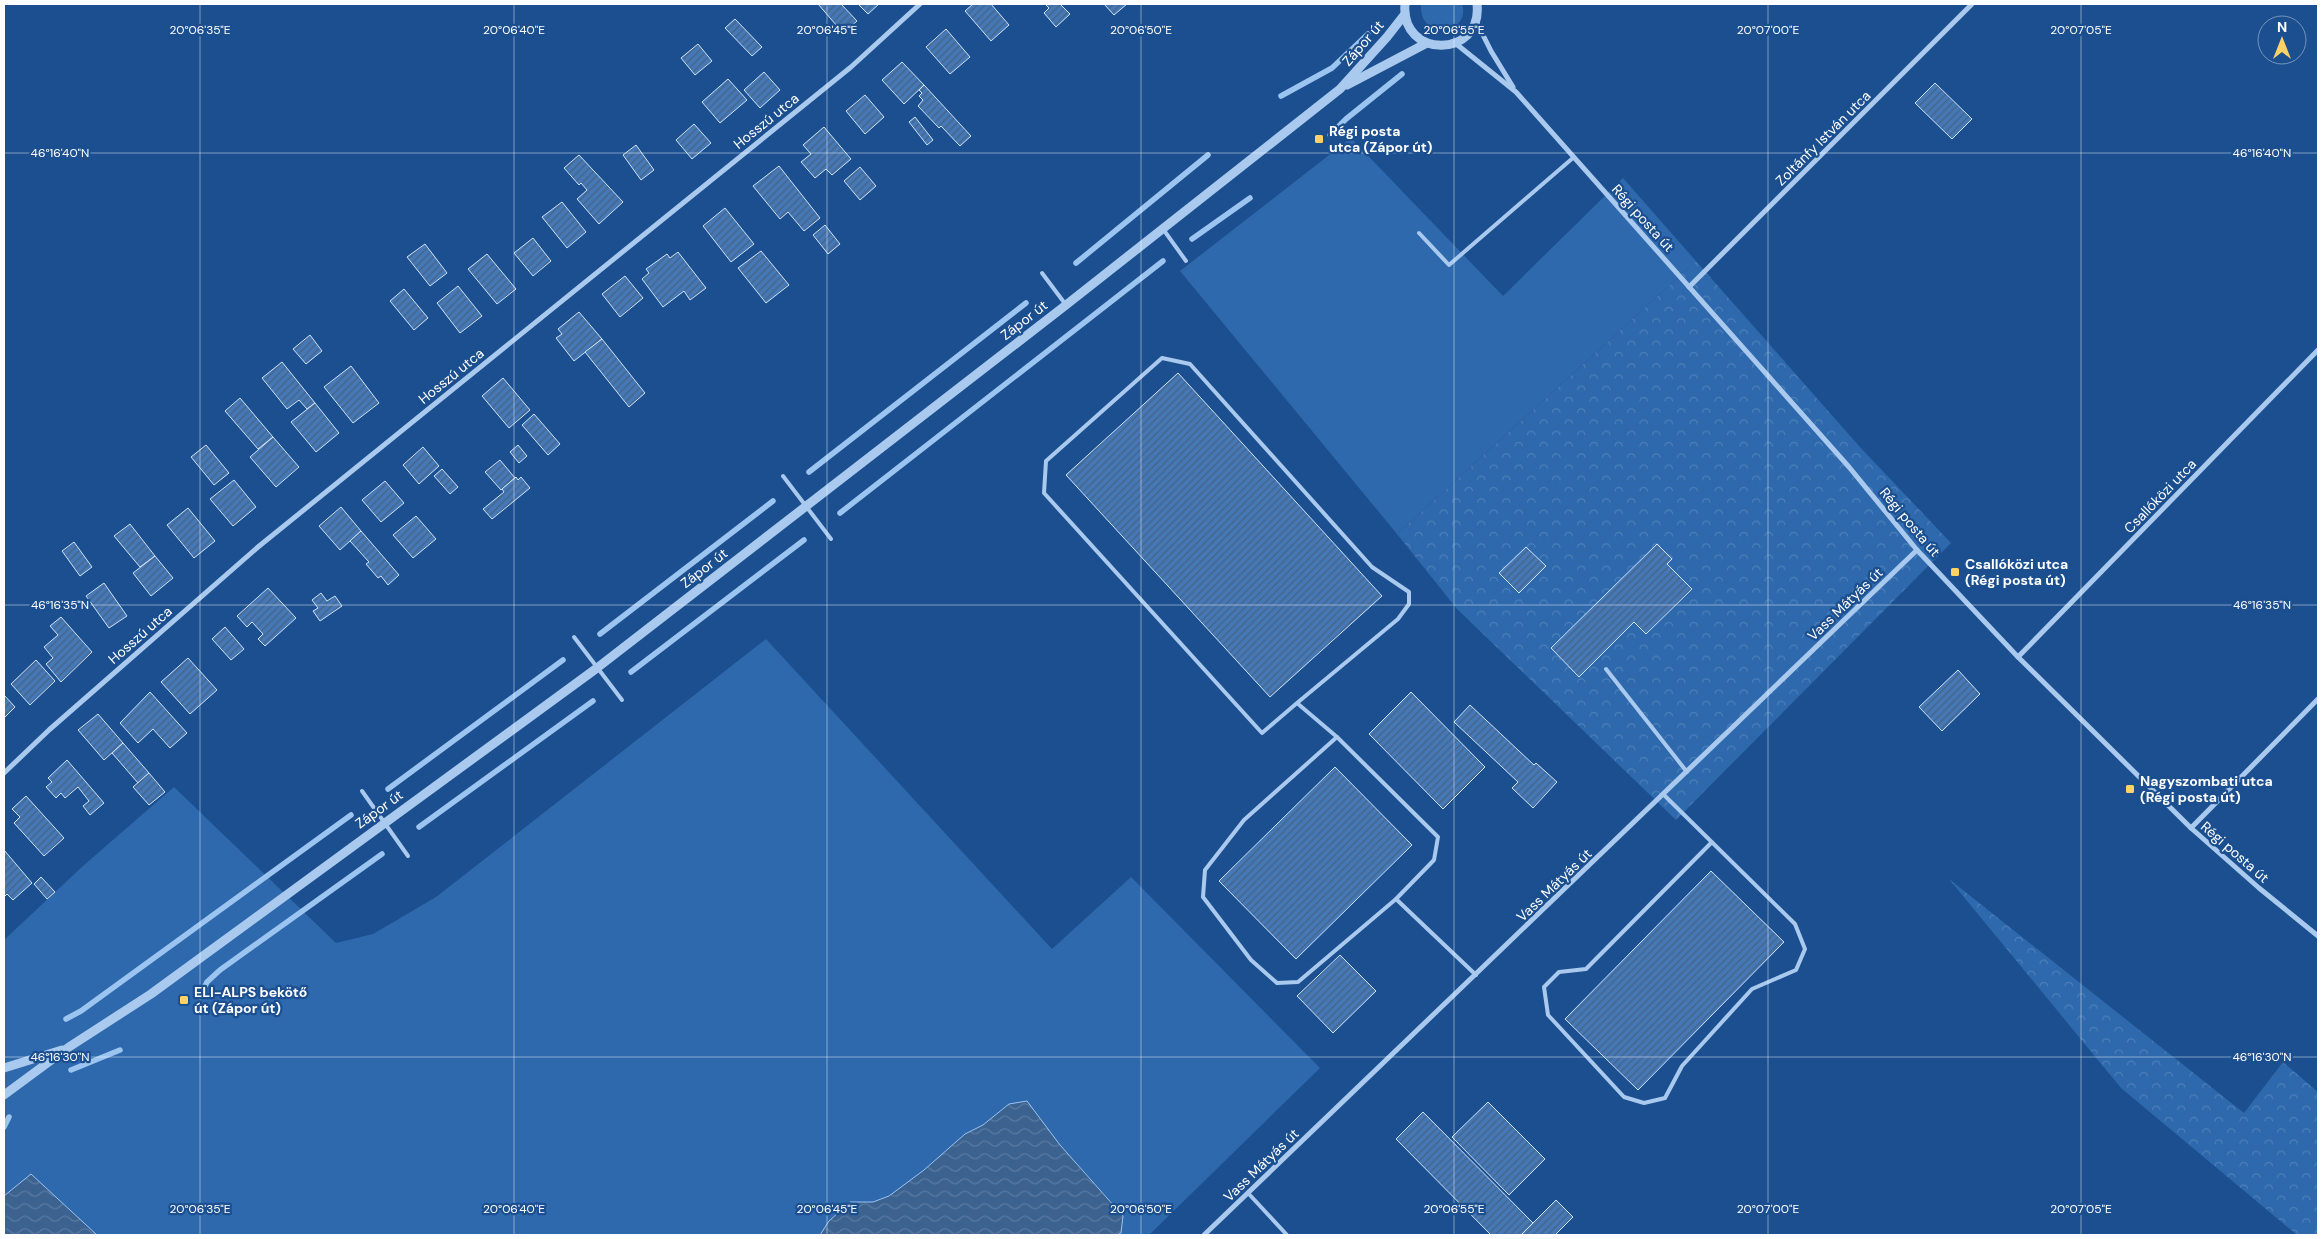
<svg xmlns="http://www.w3.org/2000/svg" width="2322" height="1239" font-family="'DM Sans',sans-serif">
  <defs>
    <pattern id="forest-crowns" width="20" height="18" patternUnits="userSpaceOnUse" patternTransform="scale(1.25)"><rect width="20" height="18" fill="#2e69ad"/><path d="M2 6a3 3 0 1 1 6 0M12 15a3 3 0 1 1 6 0" fill="none" stroke="#4d80b9"/></pattern>
    <pattern id="water-waves" width="16" height="10" patternUnits="userSpaceOnUse" patternTransform="scale(1.25)"><rect width="16" height="10" fill="#3c6290"/><path d="M0 5q4-4 8 0t8 0" fill="none" stroke="#597aa1"/></pattern>
    <pattern id="building-hatch" width="6" height="6" patternUnits="userSpaceOnUse" patternTransform="scale(1.25)"><rect width="6" height="6" fill="#4478b7"/><path d="M-1 1l2-2M0 6l6-6M5 7l2-2" fill="none" stroke="#486282"/></pattern>
  </defs>
  <rect width="100%" height="100%" fill="#1b4f8f"/>
  <g fill="#2e69ad">
    <path d="M1421,4H1462C1467,20 1455,30 1440,31C1426,27 1420,18 1421,4Z"/>
    <path d="M1351,138L1503,296L1623,178L1696,261L1397,534L1180,271Z"/>
    <path d="M766,639L1052,949L1131,877L1320,1068L1149,1235H1117L1121,1233L1114,1205L1060,1145L1026,1101L1009,1104L983,1125L965,1134L924,1170L889,1196L873,1202H850L829,1221L820,1235H4V940L84,865L174,787L336,943L373,934L436,897Z"/>
  </g>
  <g fill="url(#forest-crowns)">
    <path d="M1696,261L1859,446L1951,543L1676,820L1457,609L1397,534Z"/>
    <path d="M1949,879L2244,1113L2283,1062L2318,1092V1235H2297L2121,1088Z"/>
  </g>
  <g fill="url(#water-waves)" stroke="#9cc4f0">
    <path d="M1027,1101L1060,1145L1123,1216L1121,1233L1117,1235H820L829,1221L850,1202H873L889,1196L924,1170L965,1134L983,1125L1009,1104Z"/>
    <path d="M31,1174L97,1235H4V1196Z"/>
  </g>
  <g fill="none" stroke-linecap="round" stroke-linejoin="round">
    <g stroke="#9cc4f0" stroke-width="5.5">
      <path d="M1281,96L1332,68L1368,34"/>
      <path d="M1330,135L1346,119L1402,74"/>
      <path d="M1192,239L1250,198"/>
      <path d="M1076,263L1208,155"/>
      <path d="M809,472L1026,303"/>
      <path d="M840,513L1163,261"/>
      <path d="M600,634L773,501"/>
      <path d="M631,672L804,540"/>
      <path d="M388,789L563,660"/>
      <path d="M419,827L593,701"/>
      <path d="M202,992L207,982L220,970L382,854"/>
      <path d="M66,1019L81,1011L351,815"/>
      <path d="M71,1070L120,1050"/>
      <path d="M4,1127L9,1117"/>
    </g>
  </g>
  <g fill="url(#building-hatch)" stroke="#cfe3fa">
    <path d="M818,4H841L857,21L843,33Z"/>
    <path d="M858,4H879L868,14Z"/>
    <path d="M973,4H991L1009,25L991,41L965,11Z"/>
    <path d="M1045,4H1060L1070,14L1056,27L1044,13L1049,8Z"/>
    <path d="M1104,4H1127L1114,15Z"/>
    <path d="M735,19L762,47L752,56L725,28Z"/>
    <path d="M946,29L970,57L950,74L926,47Z"/>
    <path d="M698,44L712,61L695,75L681,58Z"/>
    <path d="M902,62L924,85L904,104L882,80Z"/>
    <path d="M764,72L780,90L760,108L744,90Z"/>
    <path d="M728,79L747,100L720,123L702,102Z"/>
    <path d="M1935,83L1972,119L1952,139L1915,103Z"/>
    <path d="M924,85L971,136L960,146L941,126L939,128L918,106L923,100L919,96L922,93L919,90Z"/>
    <path d="M865,95L884,117L865,134L846,111Z"/>
    <path d="M915,117L933,140L927,145L909,122Z"/>
    <path d="M694,124L711,143L692,159L676,140Z"/>
    <path d="M824,127L851,159L832,175L826,169L815,178L801,162L811,154L803,145Z"/>
    <path d="M636,145L654,170L641,180L623,155Z"/>
    <path d="M579,155L623,202L599,224L577,199L587,190L581,183L579,185L564,168Z"/>
    <path d="M779,166L820,218L804,231L788,212L780,219L753,186Z"/>
    <path d="M860,167L876,186L860,200L844,181Z"/>
    <path d="M562,202L586,232L567,248L542,217Z"/>
    <path d="M725,208L754,244L731,262L703,226Z"/>
    <path d="M825,225L840,244L828,254L813,235Z"/>
    <path d="M533,238L551,261L533,276L514,253Z"/>
    <path d="M425,244L447,273L430,286L407,257Z"/>
    <path d="M761,251L789,285L766,303L738,268Z"/>
    <path d="M678,252L706,288L690,300L684,291L663,307L642,279L649,273L646,269L667,254L670,258Z"/>
    <path d="M487,254L516,289L497,304L468,269Z"/>
    <path d="M625,276L643,298L620,317L602,294Z"/>
    <path d="M458,286L482,316L460,333L437,303Z"/>
    <path d="M404,289L428,318L414,330L390,301Z"/>
    <path d="M579,312L602,339L574,361L556,338L562,334L558,329Z"/>
    <path d="M310,335L322,351L306,364L293,349Z"/>
    <path d="M602,339L645,393L629,407L585,352Z"/>
    <path d="M282,362L315,403L307,409L299,400L287,409L262,378Z"/>
    <path d="M351,366L379,403L353,423L324,387Z"/>
    <path d="M1178,373L1382,596L1270,697L1066,475Z"/>
    <path d="M503,378L530,410L509,428L482,396Z"/>
    <path d="M240,398L273,437L258,449L225,411Z"/>
    <path d="M315,403L339,433L316,452L291,422Z"/>
    <path d="M534,414L560,444L548,455L522,425Z"/>
    <path d="M273,437L299,467L276,487L250,457Z"/>
    <path d="M206,445L229,473L214,485L191,457Z"/>
    <path d="M518,445L527,456L519,463L510,452Z"/>
    <path d="M423,447L439,466L419,484L403,465Z"/>
    <path d="M500,460L515,478L501,490L485,472Z"/>
    <path d="M442,469L458,487L450,494L434,476Z"/>
    <path d="M516,477L518,480L521,477L530,488L492,519L483,509L504,492L502,489Z"/>
    <path d="M234,480L256,507L233,526L210,499Z"/>
    <path d="M385,481L404,503L381,522L362,500Z"/>
    <path d="M341,507L361,531L340,550L319,526Z"/>
    <path d="M188,508L215,541L194,558L167,525Z"/>
    <path d="M416,516L436,539L413,558L393,535Z"/>
    <path d="M130,524L155,556L140,567L114,536Z"/>
    <path d="M361,531L399,575L388,585L381,576L378,578L366,564L369,562L350,541Z"/>
    <path d="M74,542L92,567L80,576L62,551Z"/>
    <path d="M1657,544L1672,559L1667,564L1692,589L1646,634L1634,622L1579,677L1551,648Z"/>
    <path d="M1526,547L1546,566L1519,593L1499,573Z"/>
    <path d="M155,556L173,578L151,596L133,573Z"/>
    <path d="M104,583L127,616L109,628L86,596Z"/>
    <path d="M268,588L296,618L265,646L258,639L263,634L252,622L247,627L237,616Z"/>
    <path d="M321,593L327,601L335,596L342,606L320,621L313,611L318,608L312,600Z"/>
    <path d="M61,617L92,652L61,682L46,664L53,658L44,647L58,635L50,626Z"/>
    <path d="M225,627L244,649L231,660L212,639Z"/>
    <path d="M188,658L217,690L190,714L161,682Z"/>
    <path d="M36,660L55,681L30,705L11,684Z"/>
    <path d="M1958,670L1980,694L1942,731L1919,707Z"/>
    <path d="M150,692L187,733L170,748L153,729L138,743L120,723Z"/>
    <path d="M1411,692L1485,767L1443,809L1369,734Z"/>
    <path d="M4,695L15,707L4,718Z"/>
    <path d="M1470,705L1534,765L1536,763L1557,782L1533,808L1512,788L1518,782L1454,722Z"/>
    <path d="M98,714L123,743L104,760L78,730Z"/>
    <path d="M123,743L149,773L138,783L112,753Z"/>
    <path d="M67,760L104,803L90,815L83,806L89,801L78,787L65,798L61,793L56,798L46,787L52,782L48,778Z"/>
    <path d="M1335,767L1412,845L1296,959L1219,881Z"/>
    <path d="M149,773L165,792L149,805L133,787Z"/>
    <path d="M26,796L64,838L44,856L14,823L20,817L12,809Z"/>
    <path d="M4,850L32,883L13,900L7,894L4,897Z"/>
    <path d="M1711,871L1784,942L1638,1090L1565,1019Z"/>
    <path d="M41,877L55,892L47,899L34,884Z"/>
    <path d="M1340,955L1376,991L1333,1033L1297,996Z"/>
    <path d="M1488,1102L1545,1159L1509,1195L1452,1137Z"/>
    <path d="M1423,1112L1533,1223L1521,1235H1491L1396,1139Z"/>
    <path d="M1556,1200L1573,1217L1555,1235H1521Z"/>
  </g>
  <g fill="none" stroke-linecap="round" stroke-linejoin="round">
    <g stroke="#a9c9ee" stroke-width="4">
      <path d="M1163,229L1186,261"/>
      <path d="M1419,233L1449,265L1574,157"/>
      <path d="M1042,273L1066,305"/>
      <path d="M783,476L831,539"/>
      <path d="M574,637L622,700"/>
      <path d="M1606,669L1687,772"/>
      <path d="M1297,703L1398,619L1409,604V592L1372,567L1190,364L1162,358L1046,461L1044,493L1262,733L1297,703L1337,737L1244,820L1205,870L1203,897L1251,960L1277,983L1298,982L1396,899L1476,975"/>
      <path d="M1337,737L1438,837L1434,860L1396,899"/>
      <path d="M362,791L408,856"/>
      <path d="M1664,795L1795,924L1805,949L1796,970L1752,989L1682,1066L1665,1098L1644,1103L1624,1097L1548,1015L1544,987L1559,972L1586,969L1712,842"/>
      <path d="M1248,1193L1287,1235"/>
    </g>
    <g stroke="#a9c9ee" stroke-width="5">
      <path d="M1476,21L1491,51L1513,87"/>
      <path d="M1455,43L1516,92L1849,467L1917,550L2018,657L2191,828L2259,888L2318,936"/>
      <path d="M1689,287L1972,4"/>
      <path d="M2018,657L2318,350"/>
      <path d="M4,773L49,730L258,547L851,67L920,4"/>
      <path d="M2191,828L2318,699"/>
      <path d="M1204,1235L1917,550"/>
    </g>
    <g stroke="#a9c9ee" stroke-width="9">
      <path d="M1405,4C1400,59 1483,59 1477,4"/>
      <path d="M1347,85L1427,43"/>
      <path d="M4,1068L62,1050"/>
      <path d="M4,1095L69,1047L151,994L597,668L1066,305L1340,89L1387,37L1405,14"/>
    </g>
  </g>
  <path fill="none" stroke="#fff" stroke-width="1" stroke-opacity="0.45" d="M200,4V1235M514,4V1235M827,4V1235M1141,4V1235M1454,4V1235M1768,4V1235M2081,4V1235M4,153H2318M4,605H2318M4,1057H2318"/>
  <g fill="#ffd166" stroke="#1b4f8f" stroke-width="2">
    <rect x="1314" y="134" width="10" height="10" rx="2.5"/>
    <rect x="1950" y="567" width="10" height="10" rx="2.5"/>
    <rect x="2125" y="784" width="10" height="10" rx="2.5"/>
    <rect x="179" y="995" width="10" height="10" rx="2.5"/>
  </g>
  <g text-anchor="middle" dominant-baseline="central" stroke-width="4.5" stroke-linejoin="round" paint-order="stroke">
    <g font-size="14" fill="#fff" stroke="#1b4f8f">
      <text transform="translate(1363 43) rotate(-49)">Zápor út</text>
      <text transform="translate(766 121) rotate(-39)">Hosszú utca</text>
      <text transform="translate(1823 138) rotate(-45)">Zoltánfy István utca</text>
      <text transform="translate(1643 218) rotate(48)">Régi posta út</text>
      <text transform="translate(1024 320) rotate(-38)">Zápor út</text>
      <text transform="translate(451 376) rotate(-39)">Hosszú utca</text>
      <text transform="translate(2160 496) rotate(-46)">Csallóközi utca</text>
      <text transform="translate(1910 522) rotate(50)">Régi posta út</text>
      <text transform="translate(704 568) rotate(-38)">Zápor út</text>
      <text transform="translate(1845 604) rotate(-44)">Vass Mátyás út</text>
      <text transform="translate(140 635) rotate(-41)">Hosszú utca</text>
      <text transform="translate(379 809) rotate(-36)">Zápor út</text>
      <text transform="translate(2235 852) rotate(41)">Régi posta út</text>
      <text transform="translate(1554 885) rotate(-44)">Vass Mátyás út</text>
      <text transform="translate(1261 1165) rotate(-44)">Vass Mátyás út</text>
    </g>
    <g font-size="14" font-weight="bold" fill="#fff" stroke="#1b4f8f" text-anchor="start">
      <text x="1329" y="131">Régi posta<tspan x="1329" dy="16">utca (Zápor út)</tspan></text>
      <text x="1965" y="564">Csallóközi utca<tspan x="1965" dy="16">(Régi posta út)</tspan></text>
      <text x="2140" y="781">Nagyszombati utca<tspan x="2140" dy="16">(Régi posta út)</tspan></text>
      <text x="194" y="992">ELI-ALPS bekötő<tspan x="194" dy="16">út (Zápor út)</tspan></text>
    </g>
  </g>
  <g font-size="12" text-anchor="middle" fill="#fff" stroke="#1b4f8f" stroke-width="4.5" stroke-linejoin="round" paint-order="stroke">
    <text x="200" y="34">20°06'35"E</text>
    <text x="514" y="34">20°06'40"E</text>
    <text x="827" y="34">20°06'45"E</text>
    <text x="1141" y="34">20°06'50"E</text>
    <text x="1454" y="34">20°06'55"E</text>
    <text x="1768" y="34">20°07'00"E</text>
    <text x="2081" y="34">20°07'05"E</text>
    <text x="60" y="157">46°16'40"N</text>
    <text x="2262" y="157">46°16'40"N</text>
    <text x="60" y="609">46°16'35"N</text>
    <text x="2262" y="609">46°16'35"N</text>
    <text x="60" y="1061">46°16'30"N</text>
    <text x="2262" y="1061">46°16'30"N</text>
    <text x="200" y="1213">20°06'35"E</text>
    <text x="514" y="1213">20°06'40"E</text>
    <text x="827" y="1213">20°06'45"E</text>
    <text x="1141" y="1213">20°06'50"E</text>
    <text x="1454" y="1213">20°06'55"E</text>
    <text x="1768" y="1213">20°07'00"E</text>
    <text x="2081" y="1213">20°07'05"E</text>
  </g>
  <rect width="2322" height="1239" fill="none" stroke="#ffffff" stroke-width="10"/>
  <g transform="translate(2282 40)"><circle r="24" fill="#1b4f8f" stroke="#7695bc"/>
  <path d="M0-4L9 19L0 12L-9 19Z" fill="#ffd166"/>
  <text y="-8" font-size="14" font-weight="bold" text-anchor="middle" fill="#ffffff">N</text>
  </g>
</svg>
